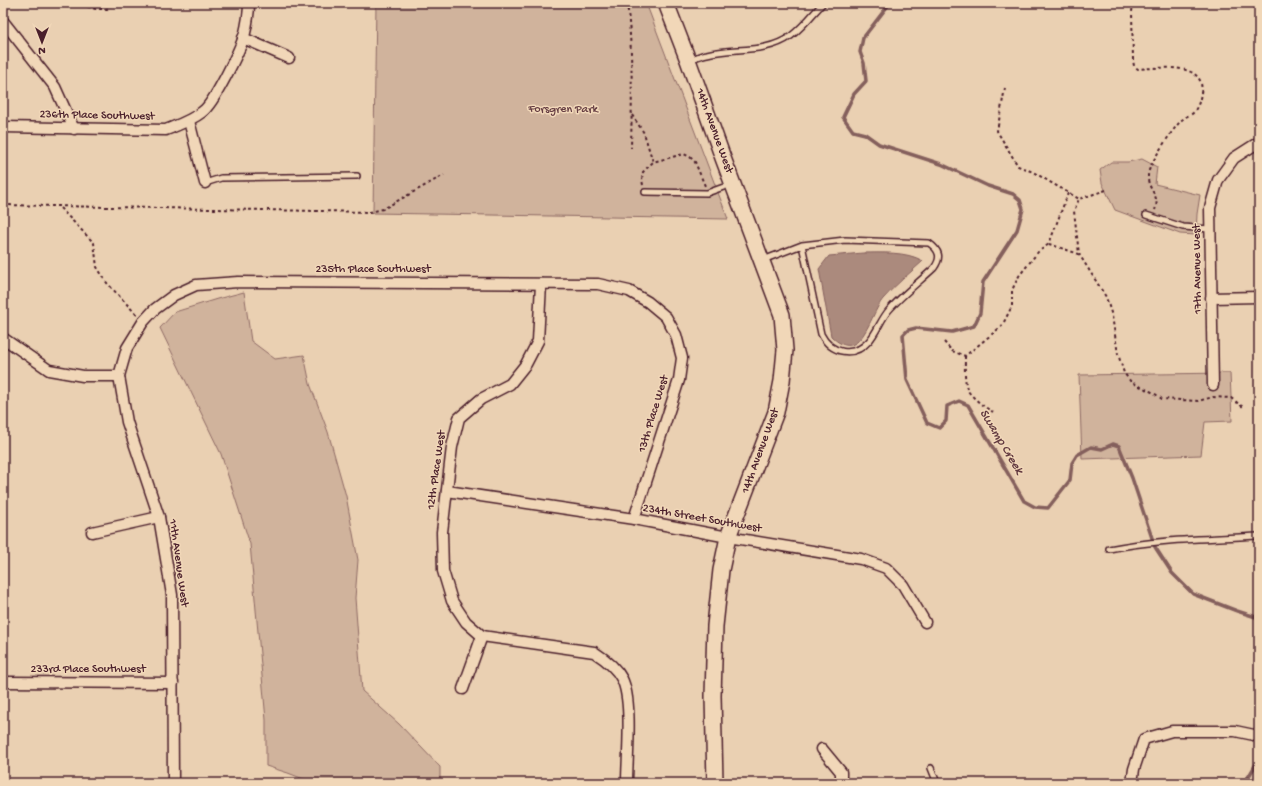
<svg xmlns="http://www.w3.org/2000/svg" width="1262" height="786" font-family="'Gochi Hand',sans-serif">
  <rect width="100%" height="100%" fill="#ead0b2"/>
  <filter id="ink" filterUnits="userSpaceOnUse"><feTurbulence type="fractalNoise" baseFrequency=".025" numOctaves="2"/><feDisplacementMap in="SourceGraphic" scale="8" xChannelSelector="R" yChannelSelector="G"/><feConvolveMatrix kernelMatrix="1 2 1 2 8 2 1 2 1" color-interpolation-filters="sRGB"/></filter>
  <g filter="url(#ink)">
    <g fill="#d0b39c" stroke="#8d6964">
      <path d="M376,3H646L728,219L373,213Z"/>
      <path d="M1142,159L1157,167L1155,184L1200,195L1197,214L1196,235L1180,234L1115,210L1102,183L1100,170L1111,162H1128Z"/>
      <path d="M244,292L251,341L275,359L304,355L310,384L328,432L346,496L358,560L355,598L362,691L399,724L440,767V783H314L288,773L266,766V720L250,544L221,454L160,328L175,312L217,299Z"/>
      <path d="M1230,373L1232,421L1205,422L1201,455L1082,459L1079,375Z"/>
    </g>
    <path fill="#ab8a7d" stroke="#845f5c" d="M863,253C882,253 906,251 923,261C910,273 895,285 883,299C869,316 861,366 831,336L819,269L829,256Z"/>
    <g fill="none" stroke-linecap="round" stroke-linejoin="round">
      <g stroke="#845f5c" stroke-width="3.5">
        <path d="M890,3L863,38L860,52L864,63L866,81L854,94L843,117L853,131L865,134L879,144L941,164L988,186L1013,194L1020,200L1023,209L1017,230L983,282L980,313L974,326L952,332L916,328L908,330L903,335L907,380L927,423L939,428L946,421L947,406L959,401L968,405L1024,501L1035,507L1048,508L1070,480L1072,463L1077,455L1091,447L1102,449L1113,444L1119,446L1132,478L1155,547L1172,573L1193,594L1237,611L1259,618"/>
        <path d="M1243,783L1249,776L1259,759"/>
      </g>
      <g stroke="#4a1f2b" stroke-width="8">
        <g id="lane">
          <path d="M689,60C695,58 701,55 707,54C735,47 766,54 791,36C803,27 813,14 823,3"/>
          <path d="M205,183L221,178L357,176"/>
          <path d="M645,192L707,193L732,184"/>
          <path d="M1146,215L1183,227L1210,229"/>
          <path d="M763,260L802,245L845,240L929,243C939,250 942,257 934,268C919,282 902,295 889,310C881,319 877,332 869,341C854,358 831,354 821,334L802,245"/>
          <path d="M1109,549C1158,539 1209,539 1259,536"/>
          <path d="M931,768L937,783"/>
        </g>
      </g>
      <g stroke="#4a1f2b" stroke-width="13">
        <g id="street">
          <path d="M3,21L55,87L74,129"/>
          <path d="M243,38L289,58"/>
          <path d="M189,121L205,183"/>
          <path d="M3,127L166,130C178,125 192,120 202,112C214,104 239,51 244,37C247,25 249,14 249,3"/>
          <path d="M1211,298L1259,297"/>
          <path d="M3,338L49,370L83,376H119"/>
          <path d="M1213,385L1210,208L1218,180L1234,158L1259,142"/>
          <path d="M447,491L634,519L728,537L861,559L886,568L903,585L925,622"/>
          <path d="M92,532L159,517"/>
          <path d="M482,636L466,622L452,601L443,571L442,532L452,447L459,418L481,399L510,384L526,364L538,341L541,284"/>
          <path d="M482,636L594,652C605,659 616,667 622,679C633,701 627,757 627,783"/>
          <path d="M3,682L173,683"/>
          <path d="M463,689L482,636"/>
          <path d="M822,749L841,772V783"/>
          <path d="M173,783L172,595L159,517L127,422L119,376L127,348L143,322L155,309L174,295L196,285L238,282L598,284L629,291L648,302L666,317L676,335L682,358L679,380L634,519"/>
          <path d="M1132,783L1134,769L1144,739L1172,731H1235L1254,735L1259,738"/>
        </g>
      </g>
      <g stroke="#4a1f2b" stroke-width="18">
        <path id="secondary" d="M666,3L688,60L723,158L782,315L785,350L782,381L776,412L728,537L721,570L715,626L713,696L715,783"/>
      </g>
      <g stroke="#4a1f2b" stroke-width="2" stroke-dasharray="3 3" stroke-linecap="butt">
        <path d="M76,3L96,9H107L113,3"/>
        <path d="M627,3C633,52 632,100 631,148"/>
        <path d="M1133,3L1132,12L1133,60L1134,66L1138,69C1157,68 1207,61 1201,93C1200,100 1198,107 1193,113C1191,115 1186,116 1183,119C1176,124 1155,156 1152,164C1150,167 1148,172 1148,176C1147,190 1161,195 1155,210"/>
        <path d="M1005,88L997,131L1018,166L1033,172L1079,199"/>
        <path d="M632,115L644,133L653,162"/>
        <path d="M643,185L642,180L643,172L653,162L684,154L690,157L695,162L705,186"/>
        <path d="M1106,190L1079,199L1074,211L1079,254L1106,297L1112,316L1118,354L1124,373L1131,382L1154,393L1162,399L1198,401L1213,397L1231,398L1243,407"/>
        <path d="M1068,193L1049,244L1079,254"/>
        <path d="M3,205L370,212L383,209L444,175"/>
        <path d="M60,208L94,243L97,267L107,283L137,315"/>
        <path d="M944,342L952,351L965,356L1002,326L1012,306V290L1019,276L1038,252L1049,244"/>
        <path d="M965,356C965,364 964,384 968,391C975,400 984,407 993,412"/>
      </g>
      <use href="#lane" stroke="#f1d7b8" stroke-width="5"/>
      <use href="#street" stroke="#f1d7b8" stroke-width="10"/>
      <use href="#secondary" stroke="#f1d7b8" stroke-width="15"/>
    </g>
  </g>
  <g text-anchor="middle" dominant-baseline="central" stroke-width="3" stroke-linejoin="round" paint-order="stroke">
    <g font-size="12" fill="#653d42" stroke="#f1d7b8">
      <text x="563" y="110">Forsgren Park</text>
    </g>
    <g font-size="12" fill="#4a1f2b" stroke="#f1d7b8">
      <text transform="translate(97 116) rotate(1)">236th Place Southwest</text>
      <text transform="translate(714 131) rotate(70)">14th Avenue West</text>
      <text transform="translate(1198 269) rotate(-91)">17th Avenue West</text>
      <text x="373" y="270">235th Place Southwest</text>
      <text transform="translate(654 414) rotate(-73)">13th Place West</text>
      <text transform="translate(761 451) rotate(-70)">14th Avenue West</text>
      <text transform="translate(437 470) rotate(-82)">12th Place West</text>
      <text transform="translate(702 519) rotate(10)">234th Street Southwest</text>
      <text transform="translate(178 563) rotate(82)">11th Avenue West</text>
      <text x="88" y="670">233rd Place Southwest</text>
    </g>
    <g font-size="13" font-style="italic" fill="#623a40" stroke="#f1d7b8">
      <text transform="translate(1001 442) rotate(59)">Swamp Creek</text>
    </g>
  </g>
  <rect width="1262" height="786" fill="none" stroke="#f1d7b8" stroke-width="16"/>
  <rect x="8" y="8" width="1246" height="770" fill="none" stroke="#4a1f2b" stroke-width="1.5" filter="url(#ink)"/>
  <g transform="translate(42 42) rotate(180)" stroke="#f1d7b8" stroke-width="3" paint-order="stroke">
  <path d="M0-3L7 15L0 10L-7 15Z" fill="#4a1f2b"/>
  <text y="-6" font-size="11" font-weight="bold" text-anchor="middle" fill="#4a1f2b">N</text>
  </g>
</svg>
